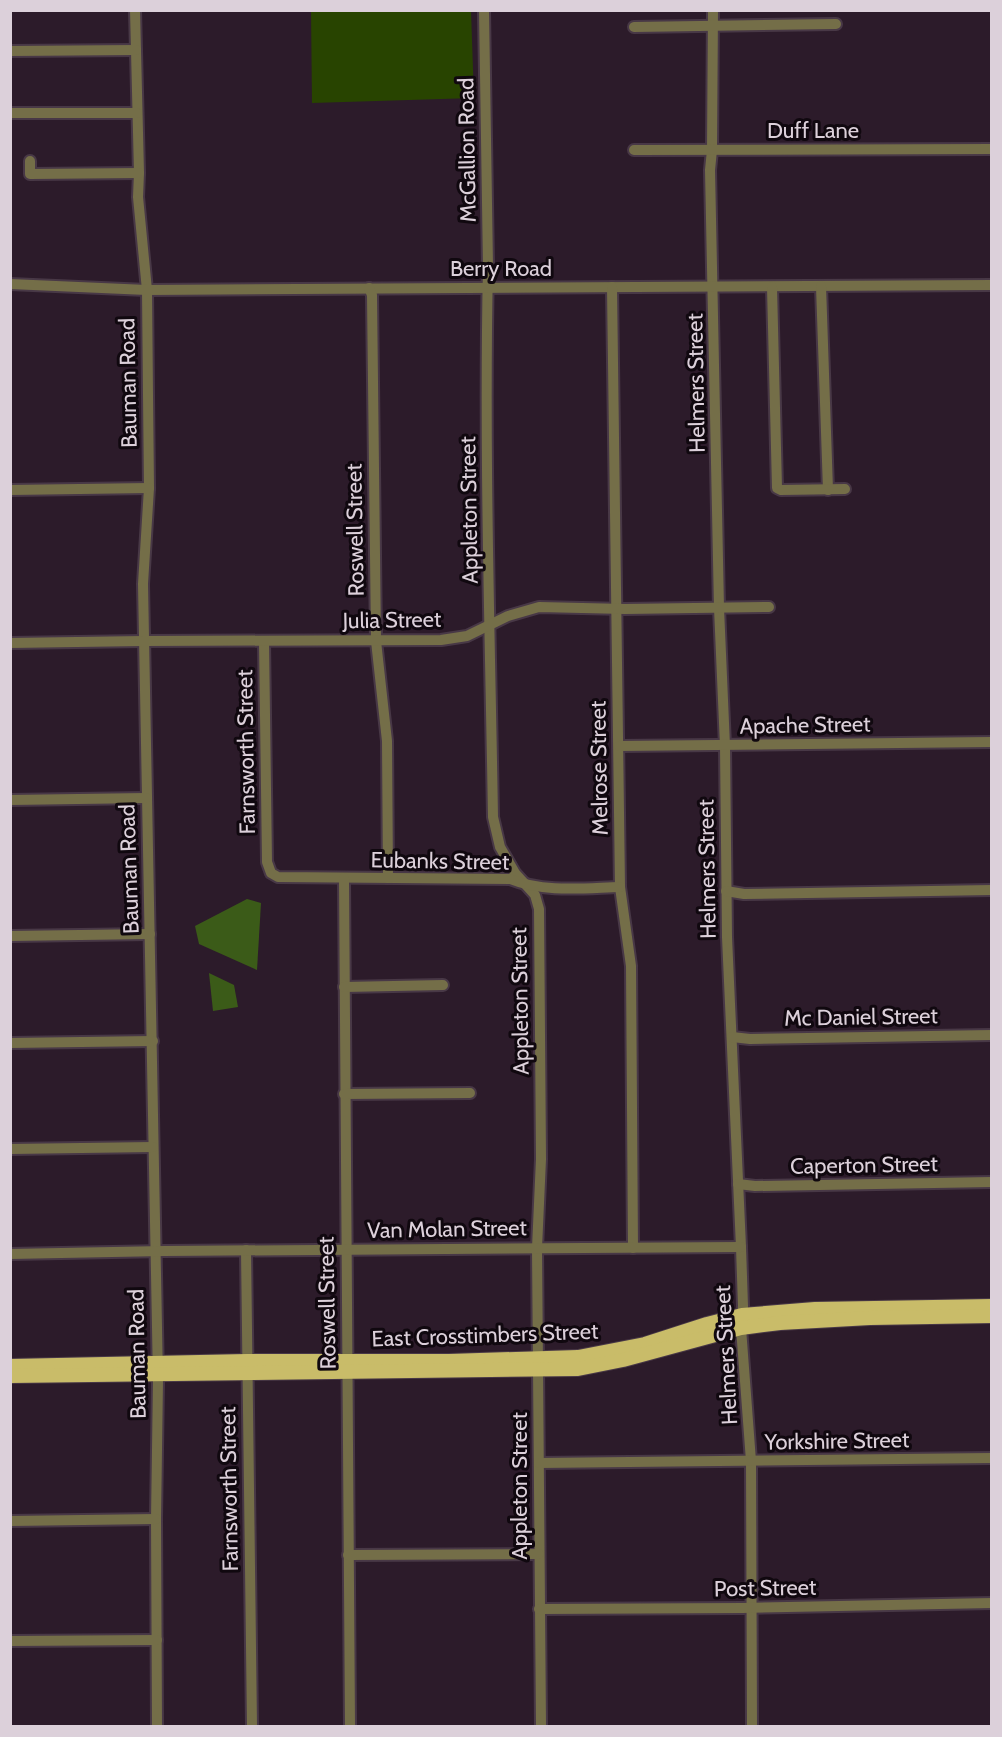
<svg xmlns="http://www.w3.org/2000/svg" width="1002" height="1737" font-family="Cabin,sans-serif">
  <rect width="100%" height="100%" fill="#2c1b2a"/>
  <path fill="#284400" d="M311,11H471L474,98L312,103Z"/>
  <g fill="#3b5b18">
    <path d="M247,899L261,903L257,970L199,944L195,926Z"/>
    <path d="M209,973L234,985L238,1007L213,1011Z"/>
  </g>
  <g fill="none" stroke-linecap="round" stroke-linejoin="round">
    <g stroke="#483846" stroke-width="14">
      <g id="minor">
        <path d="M135,10L139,173L138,197L147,290L148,395L149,488L143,584L158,1380L156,1519L157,1726"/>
        <path d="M484,10L488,267C484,450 490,634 493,817L500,847L515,873L535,895L539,909L541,1159L537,1248L541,1726"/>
        <path d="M713,10L712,150L710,170L719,608L725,746L727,937L741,1247L743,1306L741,1328L751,1461L752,1726"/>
        <path d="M634,27L836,24"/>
        <path d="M10,51L136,50"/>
        <path d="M10,113H137"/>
        <path d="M634,150L992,149"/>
        <path d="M30,161V174L139,173"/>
        <path d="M10,284L147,290L992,285"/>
        <path d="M821,286L828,490"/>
        <path d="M612,287L620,887L631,966L633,1248"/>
        <path d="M772,287L777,488L781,490L845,489"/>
        <path d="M369,288L372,295L376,641L387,741L388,878"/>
        <path d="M10,490L149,488"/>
        <path d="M264,641L267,862L271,873L278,877L510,879C544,893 584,888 620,887"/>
        <path d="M10,643L143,641L441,640L467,636L508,616L539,607L625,609L769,607"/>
        <path d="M619,746L992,742"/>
        <path d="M10,800L146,798"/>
        <path d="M344,878L350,1726"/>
        <path d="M726,891L744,894L992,890"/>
        <path d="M10,936L150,934"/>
        <path d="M344,987L443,985"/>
        <path d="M732,1037L750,1039L992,1035"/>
        <path d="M10,1043L153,1041"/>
        <path d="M344,1094L470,1093"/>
        <path d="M10,1149L153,1147"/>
        <path d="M738,1184L755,1186L992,1182"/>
        <path d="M246,1250L252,1726"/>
        <path d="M10,1254L164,1251L741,1247"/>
        <path d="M539,1463L992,1458"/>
        <path d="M10,1521L156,1519"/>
        <path d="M348,1555L539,1554"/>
        <path d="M539,1609L742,1608L992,1603"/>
        <path d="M10,1641L157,1640"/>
      </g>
    </g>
    <g stroke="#483846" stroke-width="16">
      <g id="major">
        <path d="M10,1366L247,1361H449L578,1357L645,1344L707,1324L742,1315L815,1309L992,1306"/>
        <path d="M10,1376L578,1369L623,1360L741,1328L780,1323L870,1318L992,1316"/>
      </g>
    </g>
    <use href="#minor" stroke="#746e48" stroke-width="10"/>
    <use href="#major" stroke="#c9bc69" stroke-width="14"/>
  </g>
  <g text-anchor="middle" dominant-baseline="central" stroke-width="6" stroke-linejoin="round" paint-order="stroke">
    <g font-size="22" fill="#dcd0da" stroke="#10080f">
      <text x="813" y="130">Duff Lane</text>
      <text transform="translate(467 150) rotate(-91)">McGallion Road</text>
      <text x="501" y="268">Berry Road</text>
      <text transform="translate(128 383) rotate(-91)">Bauman Road</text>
      <text transform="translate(696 383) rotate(-91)">Helmers Street</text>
      <text transform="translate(469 510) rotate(-91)">Appleton Street</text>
      <text transform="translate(355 530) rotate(-91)">Roswell Street</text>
      <text transform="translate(392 620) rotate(-1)">Julia Street</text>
      <text transform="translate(805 725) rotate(-1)">Apache Street</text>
      <text transform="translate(246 752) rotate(-91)">Farnsworth Street</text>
      <text transform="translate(599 768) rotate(-91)">Melrose Street</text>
      <text transform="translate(440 861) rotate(1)">Eubanks Street</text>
      <text transform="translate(129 869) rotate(-92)">Bauman Road</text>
      <text transform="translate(707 869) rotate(-91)">Helmers Street</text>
      <text transform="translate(520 1001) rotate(-91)">Appleton Street</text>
      <text transform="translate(861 1017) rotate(-1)">Mc Daniel Street</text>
      <text transform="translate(864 1165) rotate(-1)">Caperton Street</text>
      <text transform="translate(447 1229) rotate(-1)">Van Molan Street</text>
      <text transform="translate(327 1303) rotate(-91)">Roswell Street</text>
      <text transform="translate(485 1335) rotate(-2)">East Crosstimbers Street</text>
      <text transform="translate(137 1354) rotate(-91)">Bauman Road</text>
      <text transform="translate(726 1355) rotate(-93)">Helmers Street</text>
      <text transform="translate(837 1441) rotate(-1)">Yorkshire Street</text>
      <text transform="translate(519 1486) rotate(-90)">Appleton Street</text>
      <text transform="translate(229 1489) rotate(-91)">Farnsworth Street</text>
      <text transform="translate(765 1588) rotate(-1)">Post Street</text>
    </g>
  </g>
  <rect width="1002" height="1737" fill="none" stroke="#dcd0da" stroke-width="24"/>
</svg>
